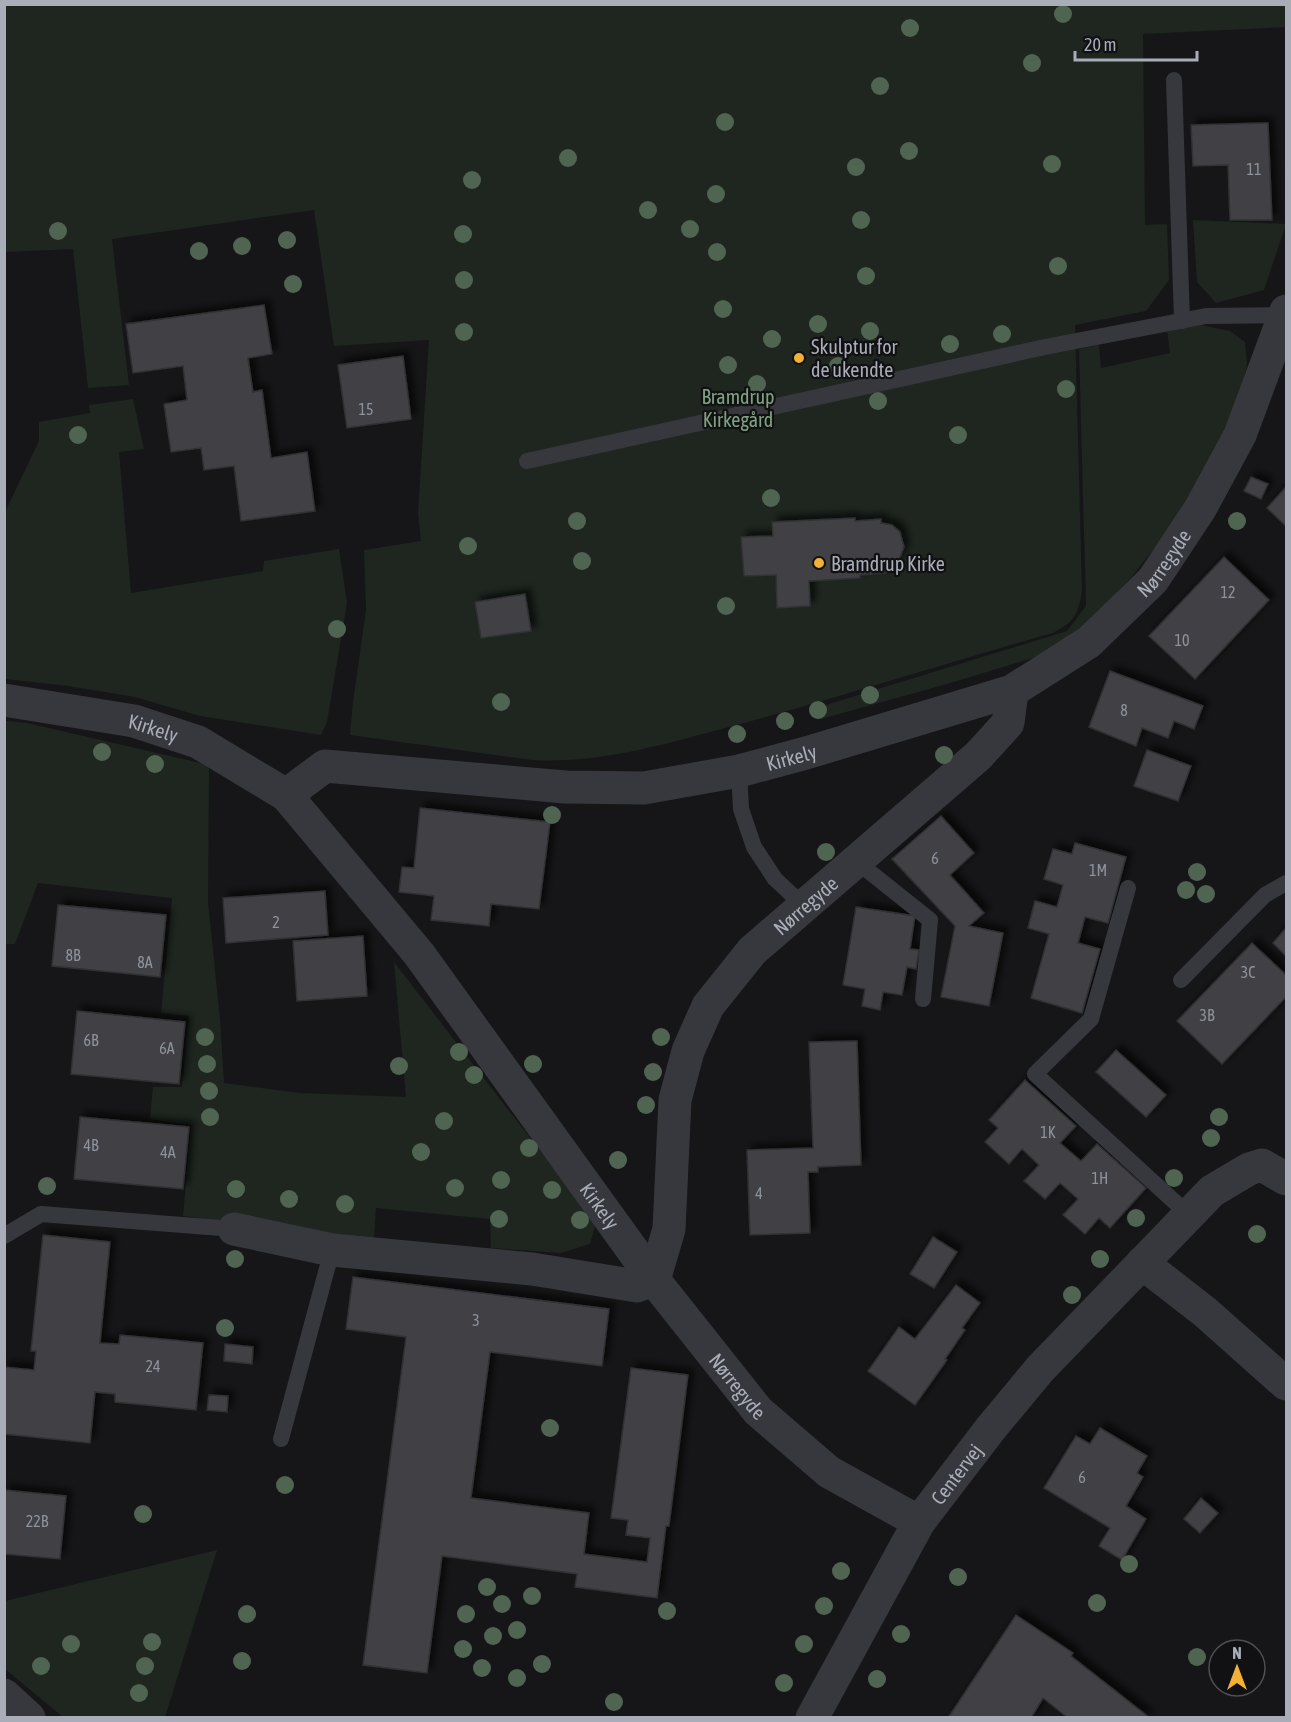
<svg xmlns="http://www.w3.org/2000/svg" width="1291" height="1722" font-family="'Asap Condensed',sans-serif">
  <defs>
    <filter id="shadow"><feDropShadow dx="5.5" dy="-5.5" stdDeviation="3" flood-color="#0009"/></filter>
  </defs>
  <rect width="100%" height="100%" fill="#161618"/>
  <g fill="#1e261f">
    <path d="M1286,4V27L1143,34L1145,225L1167,224L1169,280L1146,311L1075,325L1082,592C1077,616 1075,621 1053,633C945,663 838,698 729,727C665,744 599,764 532,760L350,735L353,702L366,610L364,550L421,541L418,513L429,340L334,346L314,210L112,239L129,385L88,388L73,249L5,252L4,5Z"/>
    <path d="M1193,220L1286,224L1264,290L1216,303L1197,282Z"/>
    <path d="M1201,325L1230,331L1245,342L1247,365L1240,397L1200,491L1129,580L1059,650L947,684L821,719L810,715L813,709L1067,631L1086,606L1079,349L1099,345L1101,368L1170,353L1167,329Z"/>
    <path d="M133,399L144,449L119,452L131,593L263,571L264,561L339,549L347,603L327,722L321,735L200,716L135,697L68,686L5,679V512L39,441V422L90,413L89,405Z"/>
    <path d="M5,721L27,723L209,765L208,902L220,1019L224,1083L300,1093L406,1097L394,962L596,1223L590,1244L561,1253L491,1248L490,1219L376,1208L374,1240L183,1216L191,1125L150,1119L153,1087H182L189,1016L161,1013L172,898L38,883L15,944H5Z"/>
    <path d="M217,1550L165,1717H63L5,1669V1601Z"/>
  </g>
  <g fill="#404145" stroke="#303034" stroke-width="1.5" filter="url(#shadow)">
    <path d="M1264,123H1268L1272,220H1230L1228,165L1193,166L1191,125Z"/>
    <path d="M264,305L272,354L248,358L253,392L262,390L271,458L307,452L315,511L241,521L234,466L204,470L201,448L171,452L164,404L187,400L183,366L133,373L126,324Z"/>
    <path d="M403,356L411,419L347,428L338,365Z"/>
    <path d="M1251,477L1268,484L1261,499L1244,491Z"/>
    <path d="M1286,487V526L1267,508Z"/>
    <path d="M855,518V521L881,519V523L892,525L900,532L904,547L899,560L886,568V573L860,575V578L809,581L810,606L777,608L776,575L744,576L741,537L773,536L772,522Z"/>
    <path d="M1224,557L1269,600L1195,679L1149,636Z"/>
    <path d="M525,594L531,631L481,638L475,602Z"/>
    <path d="M1110,671L1203,706L1194,729L1174,721L1168,738L1142,728L1136,746L1089,727Z"/>
    <path d="M1147,750L1191,766L1178,801L1134,786Z"/>
    <path d="M420,808L550,822L539,909L491,904L489,926L431,920L434,896L399,892L402,867L414,868Z"/>
    <path d="M941,816L974,853L950,875L984,913L969,926L1003,933L989,1006L941,997L955,926L892,859Z"/>
    <path d="M1075,843L1126,857L1108,923L1085,917L1078,943L1100,949L1082,1013L1031,998L1049,934L1028,928L1035,901L1057,907L1063,885L1044,879L1053,849L1072,854Z"/>
    <path d="M325,891L328,935L226,943L223,898Z"/>
    <path d="M58,905L166,915L160,977L52,966Z"/>
    <path d="M856,907L915,916L910,949L919,950L916,969L907,967L902,995L883,992L880,1010L862,1006L865,989L843,985Z"/>
    <path d="M1286,928V956L1273,943Z"/>
    <path d="M363,936L367,996L297,1001L293,941Z"/>
    <path d="M1252,943L1286,975V997L1222,1064L1177,1021Z"/>
    <path d="M77,1011L185,1022L179,1084L71,1074Z"/>
    <path d="M857,1041L861,1165L818,1167V1172H808L810,1233L750,1235L747,1150L813,1148L809,1042Z"/>
    <path d="M1116,1050L1166,1095L1146,1117L1096,1072Z"/>
    <path d="M1025,1080L1076,1126L1060,1143L1081,1161L1097,1144L1146,1188L1110,1228L1099,1218L1085,1234L1063,1215L1078,1199L1060,1183L1045,1199L1024,1181L1039,1165L1022,1149L1009,1164L985,1142L998,1128L989,1120Z"/>
    <path d="M80,1117L189,1127L183,1189L74,1179Z"/>
    <path d="M43,1235L110,1242L100,1343L119,1344L120,1335L203,1343L196,1410L115,1402V1394L95,1392L90,1443L4,1434V1367L34,1370L36,1351H31Z"/>
    <path d="M933,1237L957,1252L934,1288L910,1274Z"/>
    <path d="M353,1277L609,1309L602,1366L490,1352L471,1498L589,1513L584,1554L647,1562L650,1538L626,1535L628,1520L611,1518L631,1368L688,1375L669,1526H666L657,1598L575,1587L577,1574L442,1556L427,1673L363,1665L406,1337L346,1329Z"/>
    <path d="M956,1285L980,1303L962,1328L965,1330L945,1359L947,1360L915,1405L868,1371L899,1327L915,1339Z"/>
    <path d="M225,1344L253,1347L252,1364L224,1361Z"/>
    <path d="M209,1395L228,1396L227,1412L207,1410Z"/>
    <path d="M1100,1428L1147,1456L1137,1473L1143,1477L1126,1506L1146,1519L1122,1560L1099,1546L1110,1528L1044,1488L1076,1436L1090,1444Z"/>
    <path d="M4,1490L66,1496L60,1559L4,1554Z"/>
    <path d="M1201,1498L1218,1513L1200,1533L1184,1519Z"/>
    <path d="M1016,1615L1073,1653L1071,1656L1150,1718H1068L1043,1698L1031,1718H948Z"/>
  </g>
  <g fill="none" stroke-linecap="round" stroke-linejoin="round">
    <g stroke="#37383d" stroke-width="16">
      <path d="M1174,80L1182,321"/>
      <path d="M527,461L1045,347L1206,316L1285,315"/>
      <path d="M739,771L741,809L754,847L775,879L804,906"/>
      <path d="M856,861L930,920L923,999"/>
      <path d="M1128,888L1091,1019L1035,1074L1189,1215"/>
      <path d="M1181,980L1265,895L1286,883"/>
      <path d="M4,1236L41,1214L234,1229"/>
      <path d="M281,1439L332,1250"/>
    </g>
    <g stroke="#37383d" stroke-width="33">
      <path id="s1" d="M4,700L134,721L198,742L286,795L419,954L654,1280L758,1411L829,1472L919,1522"/>
      <path id="s2" d="M286,795L325,766L565,787L644,788L739,771L806,753L1012,691L1089,642L1153,580L1200,509L1240,435L1286,311"/>
      <path d="M234,1229L332,1250L532,1269L637,1286L654,1280"/>
      <path d="M1142,1263L1205,1312L1286,1384"/>
      <path id="s3" d="M654,1280L669,1229L675,1100L688,1051L708,1006L752,951L978,756L1008,723L1012,691"/>
      <path id="s4" d="M812,1718L919,1522L991,1428L1040,1369L1212,1191L1249,1169L1262,1165L1286,1179"/>
    </g>
    <path stroke="#37383d" stroke-width="33" d="M4,1695L29,1718"/>
  </g>
  <g fill="#506452">
    <circle cx="1063" cy="14" r="9"/>
    <circle cx="910" cy="28" r="9"/>
    <circle cx="1032" cy="63" r="9"/>
    <circle cx="880" cy="86" r="9"/>
    <circle cx="725" cy="122" r="9"/>
    <circle cx="909" cy="151" r="9"/>
    <circle cx="568" cy="158" r="9"/>
    <circle cx="1052" cy="164" r="9"/>
    <circle cx="856" cy="167" r="9"/>
    <circle cx="472" cy="180" r="9"/>
    <circle cx="716" cy="194" r="9"/>
    <circle cx="648" cy="210" r="9"/>
    <circle cx="861" cy="220" r="9"/>
    <circle cx="690" cy="229" r="9"/>
    <circle cx="58" cy="231" r="9"/>
    <circle cx="463" cy="234" r="9"/>
    <circle cx="287" cy="240" r="9"/>
    <circle cx="242" cy="246" r="9"/>
    <circle cx="199" cy="251" r="9"/>
    <circle cx="717" cy="252" r="9"/>
    <circle cx="1058" cy="266" r="9"/>
    <circle cx="866" cy="276" r="9"/>
    <circle cx="464" cy="280" r="9"/>
    <circle cx="293" cy="284" r="9"/>
    <circle cx="723" cy="309" r="9"/>
    <circle cx="818" cy="324" r="9"/>
    <circle cx="870" cy="331" r="9"/>
    <circle cx="464" cy="332" r="9"/>
    <circle cx="1002" cy="334" r="9"/>
    <circle cx="772" cy="339" r="9"/>
    <circle cx="950" cy="344" r="9"/>
    <circle cx="728" cy="365" r="9"/>
    <circle cx="838" cy="366" r="9"/>
    <circle cx="757" cy="384" r="9"/>
    <circle cx="1066" cy="389" r="9"/>
    <circle cx="878" cy="401" r="9"/>
    <circle cx="78" cy="435" r="9"/>
    <circle cx="958" cy="435" r="9"/>
    <circle cx="771" cy="498" r="9"/>
    <circle cx="577" cy="521" r="9"/>
    <circle cx="1237" cy="521" r="9"/>
    <circle cx="468" cy="546" r="9"/>
    <circle cx="582" cy="561" r="9"/>
    <circle cx="726" cy="606" r="9"/>
    <circle cx="337" cy="629" r="9"/>
    <circle cx="870" cy="695" r="9"/>
    <circle cx="501" cy="702" r="9"/>
    <circle cx="818" cy="710" r="9"/>
    <circle cx="785" cy="721" r="9"/>
    <circle cx="737" cy="734" r="9"/>
    <circle cx="102" cy="752" r="9"/>
    <circle cx="944" cy="755" r="9"/>
    <circle cx="155" cy="764" r="9"/>
    <circle cx="552" cy="815" r="9"/>
    <circle cx="826" cy="852" r="9"/>
    <circle cx="1197" cy="872" r="9"/>
    <circle cx="1186" cy="890" r="9"/>
    <circle cx="1206" cy="894" r="9"/>
    <circle cx="205" cy="1037" r="9"/>
    <circle cx="661" cy="1037" r="9"/>
    <circle cx="459" cy="1052" r="9"/>
    <circle cx="207" cy="1064" r="9"/>
    <circle cx="533" cy="1064" r="9"/>
    <circle cx="399" cy="1066" r="9"/>
    <circle cx="653" cy="1072" r="9"/>
    <circle cx="474" cy="1075" r="9"/>
    <circle cx="209" cy="1091" r="9"/>
    <circle cx="646" cy="1105" r="9"/>
    <circle cx="210" cy="1117" r="9"/>
    <circle cx="1219" cy="1117" r="9"/>
    <circle cx="444" cy="1121" r="9"/>
    <circle cx="1211" cy="1138" r="9"/>
    <circle cx="529" cy="1148" r="9"/>
    <circle cx="421" cy="1152" r="9"/>
    <circle cx="618" cy="1160" r="9"/>
    <circle cx="1174" cy="1178" r="9"/>
    <circle cx="501" cy="1180" r="9"/>
    <circle cx="47" cy="1186" r="9"/>
    <circle cx="455" cy="1188" r="9"/>
    <circle cx="236" cy="1189" r="9"/>
    <circle cx="552" cy="1190" r="9"/>
    <circle cx="289" cy="1199" r="9"/>
    <circle cx="345" cy="1204" r="9"/>
    <circle cx="1136" cy="1218" r="9"/>
    <circle cx="499" cy="1219" r="9"/>
    <circle cx="580" cy="1220" r="9"/>
    <circle cx="1257" cy="1234" r="9"/>
    <circle cx="235" cy="1259" r="9"/>
    <circle cx="1100" cy="1259" r="9"/>
    <circle cx="1072" cy="1295" r="9"/>
    <circle cx="225" cy="1328" r="9"/>
    <circle cx="550" cy="1428" r="9"/>
    <circle cx="285" cy="1485" r="9"/>
    <circle cx="143" cy="1514" r="9"/>
    <circle cx="1129" cy="1564" r="9"/>
    <circle cx="841" cy="1571" r="9"/>
    <circle cx="958" cy="1577" r="9"/>
    <circle cx="487" cy="1587" r="9"/>
    <circle cx="532" cy="1596" r="9"/>
    <circle cx="1097" cy="1603" r="9"/>
    <circle cx="502" cy="1604" r="9"/>
    <circle cx="824" cy="1606" r="9"/>
    <circle cx="667" cy="1611" r="9"/>
    <circle cx="247" cy="1614" r="9"/>
    <circle cx="466" cy="1614" r="9"/>
    <circle cx="517" cy="1630" r="9"/>
    <circle cx="901" cy="1634" r="9"/>
    <circle cx="493" cy="1636" r="9"/>
    <circle cx="152" cy="1642" r="9"/>
    <circle cx="71" cy="1644" r="9"/>
    <circle cx="804" cy="1644" r="9"/>
    <circle cx="463" cy="1649" r="9"/>
    <circle cx="1197" cy="1657" r="9"/>
    <circle cx="242" cy="1661" r="9"/>
    <circle cx="542" cy="1664" r="9"/>
    <circle cx="41" cy="1666" r="9"/>
    <circle cx="145" cy="1666" r="9"/>
    <circle cx="482" cy="1668" r="9"/>
    <circle cx="517" cy="1678" r="9"/>
    <circle cx="877" cy="1679" r="9"/>
    <circle cx="784" cy="1683" r="9"/>
    <circle cx="139" cy="1693" r="9"/>
    <circle cx="614" cy="1702" r="9"/>
  </g>
  <g fill="#f2b134" stroke="#111113" stroke-width="2">
    <circle cx="799" cy="358" r="6"/>
    <circle cx="819" cy="563" r="6"/>
  </g>
  <g text-anchor="middle" dominant-baseline="central" stroke-width="4.5" stroke-linejoin="round" paint-order="stroke">
    <g font-size="16" fill="#8e929b">
      <text x="1254" y="169">11</text>
      <text x="366" y="409">15</text>
      <text x="1228" y="592">12</text>
      <text x="1182" y="640">10</text>
      <text x="1124" y="710">8</text>
      <text x="935" y="858">6</text>
      <text x="1098" y="870">1M</text>
      <text x="276" y="922">2</text>
      <text x="73" y="955">8B</text>
      <text x="145" y="962">8A</text>
      <text x="1248" y="972">3C</text>
      <text x="1207" y="1015">3B</text>
      <text x="91" y="1040">6B</text>
      <text x="167" y="1048">6A</text>
      <text x="1048" y="1132">1K</text>
      <text x="91" y="1145">4B</text>
      <text x="168" y="1152">4A</text>
      <text x="1100" y="1178">1H</text>
      <text x="759" y="1193">4</text>
      <text x="476" y="1320">3</text>
      <text x="153" y="1366">24</text>
      <text x="1082" y="1477">6</text>
      <text x="37" y="1521">22B</text>
    </g>
    <g font-size="20" fill="#a8adb8" stroke="#111113" text-anchor="start">
      <text x="811" y="346">Skulptur for<tspan x="811" dy="23">de ukendte</tspan></text>
      <text x="831" y="563">Bramdrup Kirke</text>
    </g>
    <g font-size="20" fill="#7fa381" stroke="#111113">
      <text x="738" y="396">Bramdrup<tspan x="738" dy="23">Kirkegård</tspan></text>
    </g>
    <g font-size="20" fill="#a8adb8" stroke="#111113">
      <text stroke="none"><textPath href="#s2" startOffset="950">Nørregyde</textPath></text>
      <text stroke="none"><textPath href="#s1" startOffset="152">Kirkely</textPath></text>
      <text stroke="none"><textPath href="#s2" startOffset="519">Kirkely</textPath></text>
      <text stroke="none"><textPath href="#s3" startOffset="423">Nørregyde</textPath></text>
      <text stroke="none"><textPath href="#s1" startOffset="819">Kirkely</textPath></text>
      <text stroke="none"><textPath href="#s1" startOffset="1046">Nørregyde</textPath></text>
      <text stroke="none"><textPath href="#s4" startOffset="284">Centervej</textPath></text>
    </g>
  </g>
  <rect width="1291" height="1722" fill="none" stroke="#a8adb8" stroke-width="12"/>
  <g transform="translate(1237 1668)"><circle r="28" fill="#111113" stroke="#4d4f55" stroke-width="1.5"/>
  <path d="M0-4.5L10 22L0 15L-10 22Z" fill="#f2b134"/>
  <text y="-9" font-size="16" font-weight="bold" text-anchor="middle" fill="#a8adb8">N</text>
  </g>
  <path d="M1075 51v9h122v-9" fill="none" stroke="#a8adb8" stroke-width="3"/>
  <text x="1084" y="51" font-size="18" fill="#a8adb8" stroke="#111113" stroke-width="4.5" paint-order="stroke">20 m</text>
</svg>
